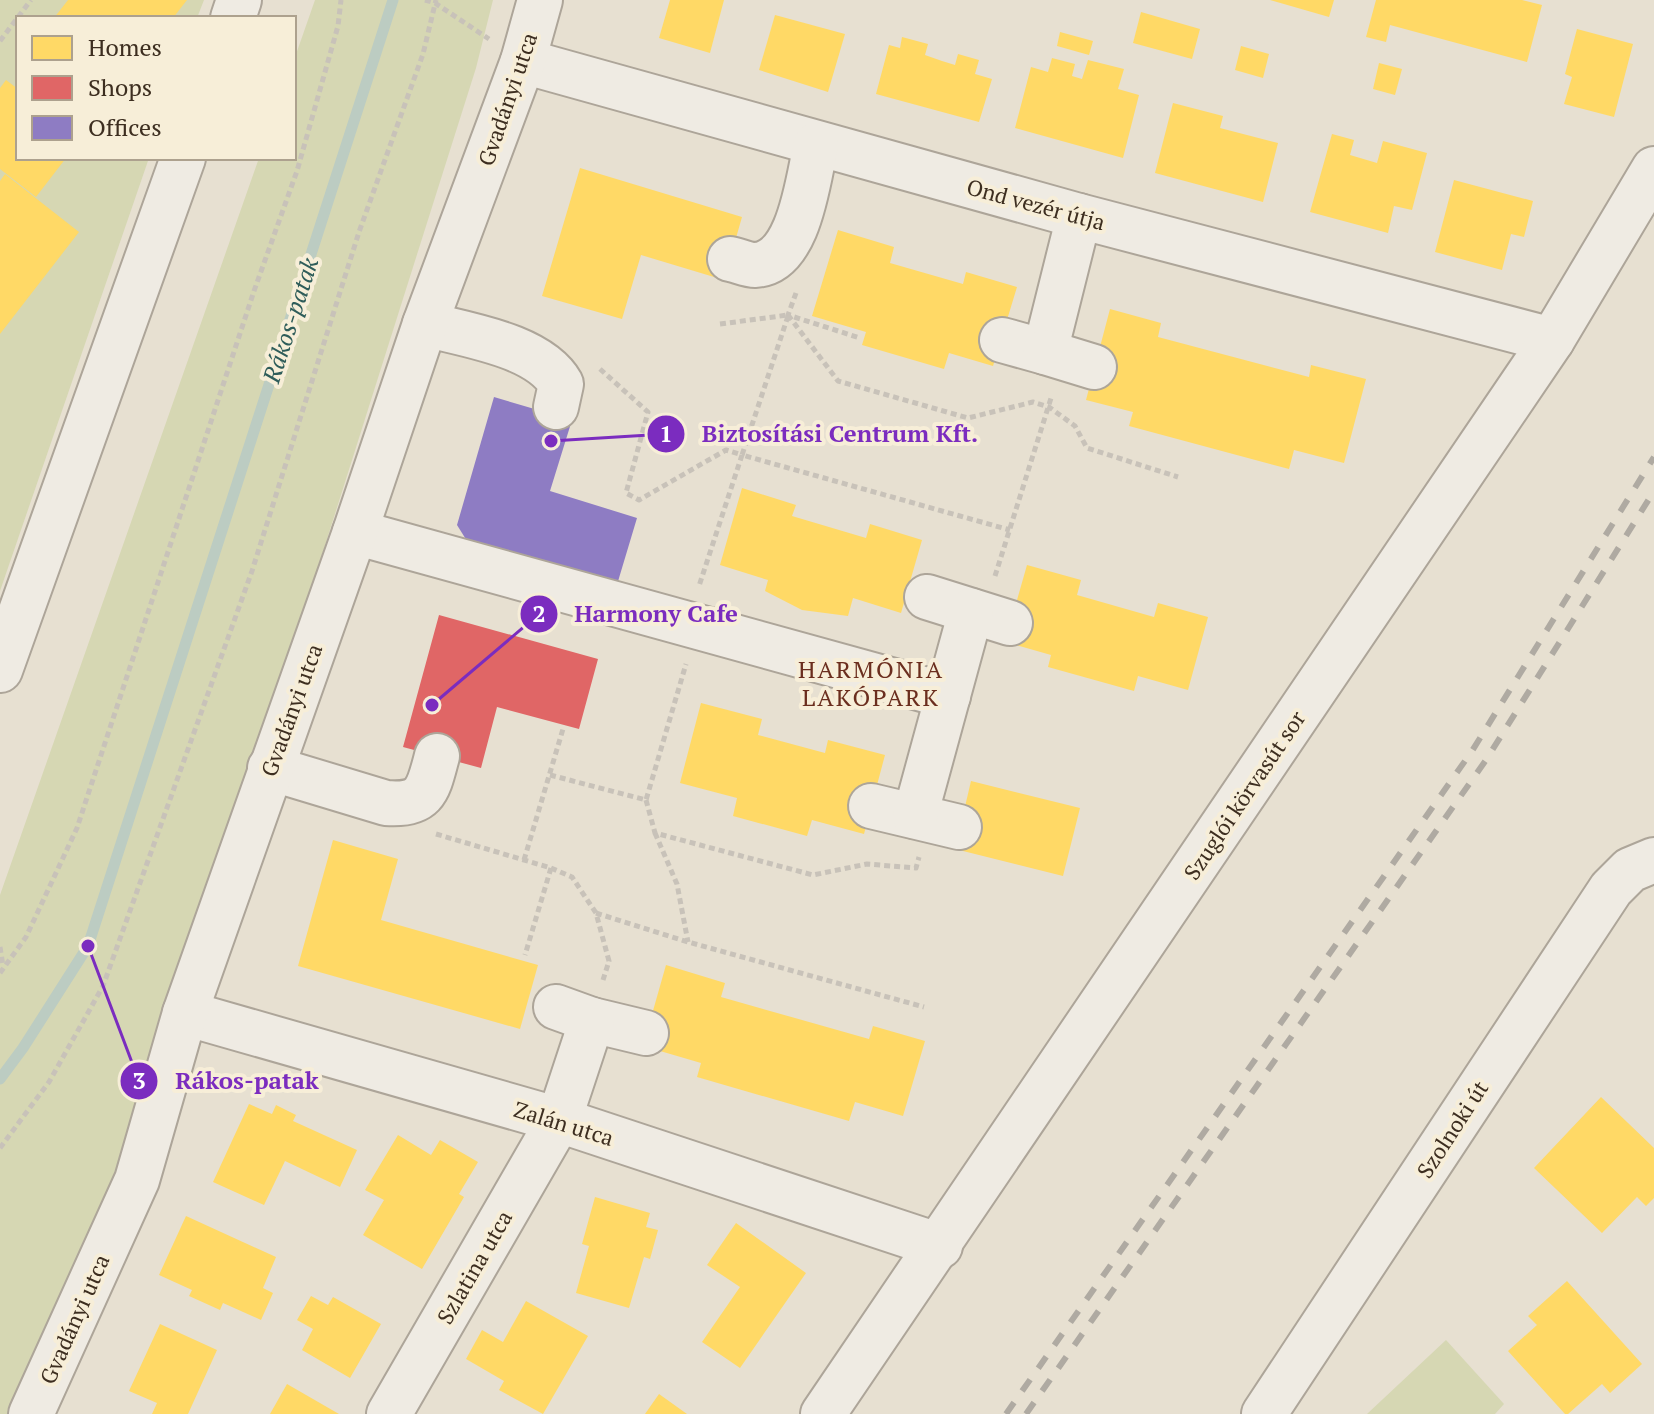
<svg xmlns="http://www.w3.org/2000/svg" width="1654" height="1414" font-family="'PT Serif',serif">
  <rect width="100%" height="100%" fill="#e7e0d1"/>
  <g fill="#d6d7b3">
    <path d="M0,0H204L197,18H18V158H149L0,591Z"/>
    <path d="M315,0H493L476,68L136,1143L16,1414H0V895L259,158H294V60Z"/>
    <path d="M1446,1340L1504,1404L1495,1414H1367Z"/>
  </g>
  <g fill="#ffd966">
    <path d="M68,0H187L173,18H54Z"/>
    <path d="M670,0H724L710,53L659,38Z"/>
    <path d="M1270,0H1334L1329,17Z"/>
    <path d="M1376,0H1522L1542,5L1527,62L1390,25L1386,42L1366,37Z"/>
    <path d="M1141,12L1200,29L1192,59L1133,43Z"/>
    <path d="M775,15L845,34L828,92L759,70Z"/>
    <path d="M1577,29L1633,44L1614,117L1564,104L1572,77L1565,74Z"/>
    <path d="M1060,32L1093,41L1089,55L1057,46Z"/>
    <path d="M902,37L928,44L925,55L942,61L955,65L958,54L979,60L975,74L992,79L979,122L876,94L889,45L900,48Z"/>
    <path d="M1241,46L1269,54L1263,78L1235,70Z"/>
    <path d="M1052,58L1075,64L1072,76L1082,79L1088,60L1124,69L1118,89L1139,95L1123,158L1015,128L1031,67L1048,72Z"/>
    <path d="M1379,63L1402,69L1395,95L1373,89Z"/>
    <path d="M6,80L18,89V158H66L36,197L0,169V88Z"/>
    <path d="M1173,103L1223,116L1220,128L1278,143L1263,202L1155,173Z"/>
    <path d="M1332,134L1354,140L1350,155L1377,163L1383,141L1427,153L1412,210L1394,206L1388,233L1310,212Z"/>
    <path d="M580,168L742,217L724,280L641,255L622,319L542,296Z"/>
    <path d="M5,174L79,232L0,334V181Z"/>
    <path d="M1454,180L1533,201L1524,237L1511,234L1502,270L1435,252Z"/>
    <path d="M838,230L894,247L890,263L963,284L966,272L1017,287L993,366L949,353L944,369L862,345L866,332L812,316Z"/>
    <path d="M1110,309L1161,323L1158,337L1309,377L1311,365L1366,379L1344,463L1294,450L1289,469L1129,426L1133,412L1086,400Z"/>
    <path d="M742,488L796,505L792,516L866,538L870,524L922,540L901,613L853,598L848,616L802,610L765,591L768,580L720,565Z"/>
    <path d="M1027,565L1081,580L1077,595L1154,617L1158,603L1208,617L1188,690L1138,676L1134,691L1048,667L1051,655L1005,642Z"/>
    <path d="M701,703L762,719L758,735L825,753L828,740L885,755L864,834L812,820L807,836L733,816L737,798L680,783Z"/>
    <path d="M971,781L1080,808L1063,876L955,849Z"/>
    <path d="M333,840L398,859L381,920L538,965L520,1029L298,966Z"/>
    <path d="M666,965L725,983L721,997L869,1039L873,1026L925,1041L903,1116L855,1102L849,1121L697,1077L701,1063L643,1046Z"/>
    <path d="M1601,1097L1654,1148V1198L1646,1206L1637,1197L1602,1233L1534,1168Z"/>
    <path d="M249,1104L272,1114L276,1105L296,1115L293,1121L357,1150L340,1187L285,1161L264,1205L213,1182Z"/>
    <path d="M398,1135L431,1155L440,1140L478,1162L459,1194L464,1197L422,1269L363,1235L384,1200L365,1190Z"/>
    <path d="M595,1197L650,1213L646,1227L658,1230L650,1259L644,1257L629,1308L576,1293L589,1246L582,1244Z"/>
    <path d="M186,1216L276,1257L263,1288L273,1293L261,1320L223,1303L220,1310L189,1296L192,1290L159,1275Z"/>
    <path d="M736,1223L806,1273L740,1368L702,1342L740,1287L707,1265Z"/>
    <path d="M1567,1281L1642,1364L1610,1393L1602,1384L1568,1414H1565L1508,1351L1537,1325L1528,1316Z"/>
    <path d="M311,1296L328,1305L333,1297L381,1324L350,1378L302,1350L313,1329L297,1320Z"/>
    <path d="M526,1301L588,1336L543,1414L499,1390L504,1381L466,1359L482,1330L503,1342Z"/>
    <path d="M160,1324L217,1350L188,1414H152L157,1403L129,1391Z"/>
    <path d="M287,1384L339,1414H270Z"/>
    <path d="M659,1394L687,1414H645Z"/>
  </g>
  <path fill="#e06666" d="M439,615L598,659L579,729L497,707L481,768L403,747Z"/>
  <path fill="#8e7cc3" d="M494,397L572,420L550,491L637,518L616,588L472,549L457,525Z"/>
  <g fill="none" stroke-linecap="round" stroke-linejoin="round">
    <path stroke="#bcccc2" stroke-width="11" d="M0,1079L23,1048L88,946L393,0"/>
    <g stroke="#ada599" stroke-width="48">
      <g id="minor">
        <path d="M233,18L239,0"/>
        <path d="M523,61L1079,216L1552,340"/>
        <path d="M730,259C737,260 747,265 755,265C800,263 808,178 816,145"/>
        <path d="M425,324C466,335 539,345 561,384L556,407"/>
        <path d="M1002,340L1045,352L1079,216"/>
        <path d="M1045,352L1094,367"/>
        <path d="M355,532L948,696"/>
        <path d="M927,597L1010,623"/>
        <path d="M0,670L183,158"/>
        <path d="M270,768L386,803C426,806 428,790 437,756"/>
        <path d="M871,806L959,827"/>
        <path d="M915,816L971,611"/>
        <path d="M185,1013L559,1120L940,1246"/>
        <path d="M592,1020L646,1033"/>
        <path d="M31,1414L137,1180L185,1013L355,532L425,324L523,61L540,0"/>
        <path d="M389,1414L559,1120L592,1020L556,1007"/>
        <path d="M823,1414L1552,340L1654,169"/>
        <path d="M1264,1414L1611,889L1630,870L1654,860"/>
      </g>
    </g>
    <g stroke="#c8c2b9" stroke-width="5" stroke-dasharray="6 4" stroke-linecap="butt">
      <path d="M425,0L435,3L489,39"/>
      <path d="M0,41L31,0"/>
      <path d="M796,293L788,315L860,338"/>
      <path d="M788,315L838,381L968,418L1033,402L1049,407L1075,426L1087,448L1178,477"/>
      <path d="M788,316L742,455L1010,530"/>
      <path d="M720,324L788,315"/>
      <path d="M600,369L648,412L626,493L639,500L726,450L742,455L699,586"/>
      <path d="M995,576L1052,395"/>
      <path d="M550,775L646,800L686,664"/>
      <path d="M646,800L655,833L813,875L867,864L916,868L919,857"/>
      <path d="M655,833L677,884L688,942"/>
      <path d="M436,834L551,868L525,955"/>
      <path d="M524,860L563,729"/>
      <path d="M551,868L572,877L596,913L609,961L603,980"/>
      <path d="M596,913L688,942L924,1007"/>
      <path d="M0,947L3,966"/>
      <path d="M0,973L26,937L77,828L254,291L297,171L338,26L341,0"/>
      <path d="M0,1148L49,1082L103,986L252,571L359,232L423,54L436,0"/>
    </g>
    <use href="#minor" stroke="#efebe3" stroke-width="44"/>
    <g stroke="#afaaa2" stroke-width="6" stroke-dasharray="14 14" stroke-linecap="butt">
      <path d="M1006,1414L1472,751L1654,457"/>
      <path d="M1026,1414L1486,760L1654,491"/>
    </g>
  </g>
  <g text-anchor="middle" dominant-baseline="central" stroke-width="8" stroke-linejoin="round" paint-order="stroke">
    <g font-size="22" fill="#3d2e20" stroke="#f7eed8">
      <text transform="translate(507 99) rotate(-71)">Gvadányi utca</text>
      <text transform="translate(1036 204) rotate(15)">Ond vezér útja</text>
      <text transform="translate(291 710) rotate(-70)">Gvadányi utca</text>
      <text transform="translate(1244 795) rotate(-56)">Szuglói körvasút sor</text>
      <text transform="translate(564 1123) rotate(17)">Zalán utca</text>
      <text transform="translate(1452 1129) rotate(-57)">Szolnoki út</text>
      <text transform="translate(474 1267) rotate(-60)">Szlatina utca</text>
      <text transform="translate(74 1319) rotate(-66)">Gvadányi utca</text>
    </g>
    <g font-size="24" font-style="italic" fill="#2f5d5a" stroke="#f7eed8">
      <text transform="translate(290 320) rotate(-72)">Rákos-patak</text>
    </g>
    <g font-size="24" letter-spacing="2" fill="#6b2e1e" stroke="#f7eed8">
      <text x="871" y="669">HARMÓNIA<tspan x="871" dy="28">LAKÓPARK</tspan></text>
    </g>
  </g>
  <path fill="none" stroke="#7b2cbf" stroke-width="3" d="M551 441L666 434M432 705L539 614M88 946L139 1081"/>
  <g fill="#7b2cbf" stroke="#f7eed8" stroke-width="3">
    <circle cx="551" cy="441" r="8"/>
    <circle cx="432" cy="705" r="8"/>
    <circle cx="88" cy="946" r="8"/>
    <circle cx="666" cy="434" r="20"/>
    <circle cx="539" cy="614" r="20"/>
    <circle cx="139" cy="1081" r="20"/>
  </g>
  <g font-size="24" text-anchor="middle" font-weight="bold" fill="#fff">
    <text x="666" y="442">1</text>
    <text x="539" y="622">2</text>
    <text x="139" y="1089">3</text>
  </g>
  <g font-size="24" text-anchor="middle" font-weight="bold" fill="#7b2cbf" stroke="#f7eed8" stroke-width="8" stroke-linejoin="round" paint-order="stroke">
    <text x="840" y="442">Biztosítási Centrum Kft.</text>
    <text x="656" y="622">Harmony Cafe</text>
    <text x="247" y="1089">Rákos-patak</text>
  </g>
  <rect x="16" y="16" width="280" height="144" fill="#f7eed8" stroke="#ada18e" stroke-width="2"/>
  <rect x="32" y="36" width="40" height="24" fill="#ffd966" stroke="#ada18e" stroke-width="2"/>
  <text x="88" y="56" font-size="24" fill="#3d2e20">Homes</text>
  <rect x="32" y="76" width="40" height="24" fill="#e06666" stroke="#ada18e" stroke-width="2"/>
  <text x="88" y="96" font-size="24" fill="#3d2e20">Shops</text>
  <rect x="32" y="116" width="40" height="24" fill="#8e7cc3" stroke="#ada18e" stroke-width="2"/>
  <text x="88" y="136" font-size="24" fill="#3d2e20">Offices</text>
</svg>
